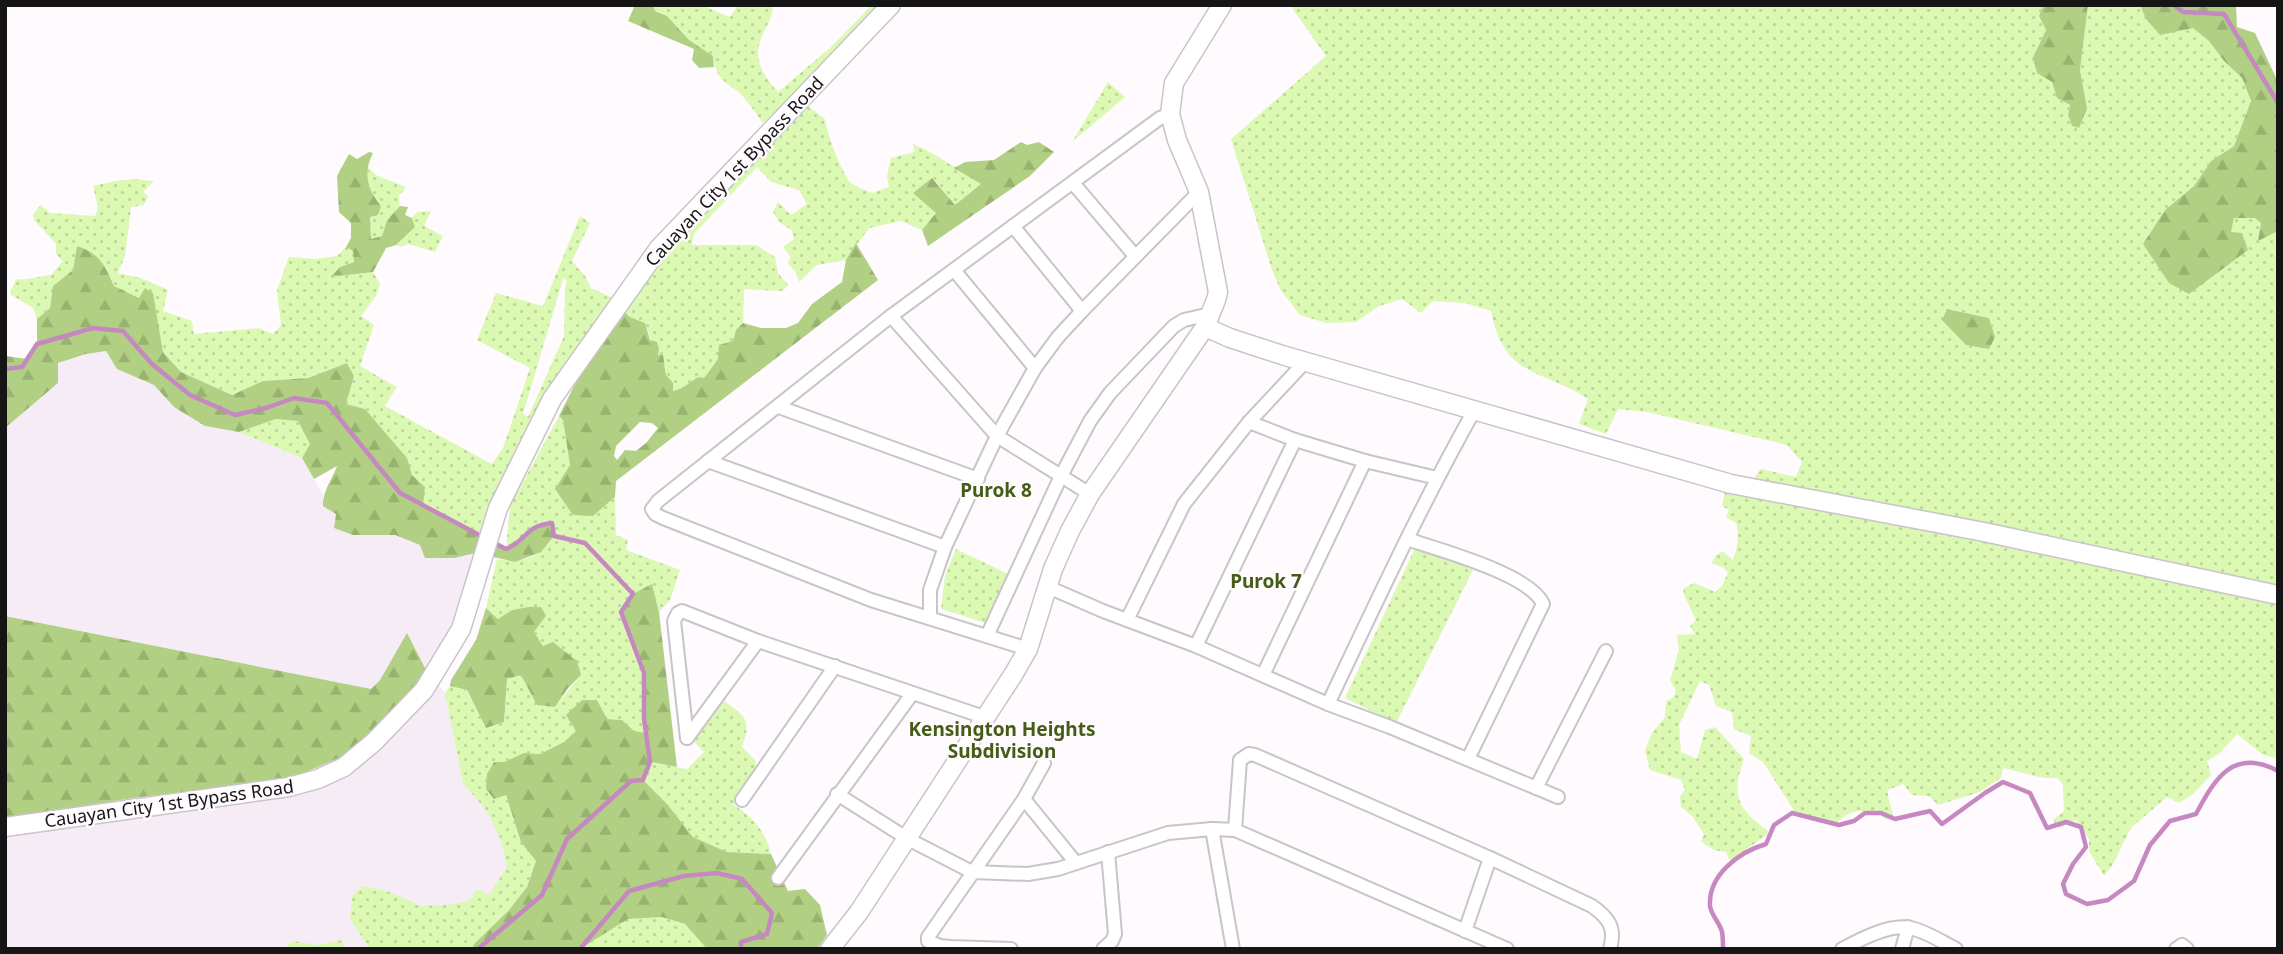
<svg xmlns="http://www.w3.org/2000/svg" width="2283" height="954" font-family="'Noto Sans',sans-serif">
  <defs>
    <pattern id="grass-dots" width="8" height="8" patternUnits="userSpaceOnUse" patternTransform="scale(1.75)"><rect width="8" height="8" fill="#dcf9b3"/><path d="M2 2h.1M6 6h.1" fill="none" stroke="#bcd599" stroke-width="1.8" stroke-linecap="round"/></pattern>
    <pattern id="forest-firs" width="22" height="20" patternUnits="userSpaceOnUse" patternTransform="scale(1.75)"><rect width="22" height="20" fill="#b1d083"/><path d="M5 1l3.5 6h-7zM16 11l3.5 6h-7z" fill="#98b270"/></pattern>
  </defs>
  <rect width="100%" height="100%" fill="#fefafe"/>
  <path fill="#f6ecf5" d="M106,351L117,369L154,385L174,407L205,426L239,432L302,458L323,495V506L336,513L334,528L353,535H394L454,558L476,553L458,624L429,674L445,693L463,783L491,809L515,860L510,899L441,949H5V818L140,797L346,755L407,634L380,680L371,689L5,616V428L58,383V363L86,354Z"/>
  <g fill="url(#grass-dots)" fill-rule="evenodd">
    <path d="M653,5H701L730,17L738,5H773C773,20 764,28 760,42C753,61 766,79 778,92L830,48L872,5H882L788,102L763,123C757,116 752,107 746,100C732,82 717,86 713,56L689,40L667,16L655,10Z"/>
    <path d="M1290,5H2043L2039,16L2046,30L2033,57L2052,82L2057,98L2070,105L2068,115L2072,126L2079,128L2087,108L2080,70L2088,5H2140L2146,19L2194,28L2209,41L2224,61L2242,78L2251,102L2234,146L2211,161L2194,186L2165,210L2143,244L2157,263H2228L2248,250L2231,232L2234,218H2255L2261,223L2259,240L2278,231V588L1752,481L1761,469L1796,477L1802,462L1787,445L1647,412L1618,409L1606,434L1579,424L1588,399C1540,368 1504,378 1491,311L1465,303L1433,301L1421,313L1402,299L1379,306L1356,322L1326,323L1300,315L1280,289L1272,270L1231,139L1326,56ZM1947,309L1989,318L1995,337Z"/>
    <path d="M1108,82L1125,97L1072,142Z"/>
    <path d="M805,104L825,119C825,129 843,176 851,183C856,187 866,190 872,193L889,187L887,176L891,158L914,152L913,144C937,153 958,171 981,184L955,205L933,178L936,213L922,230L901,221L869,228L846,260L817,265L799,282L795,271L788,264L790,256L783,247L794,239L792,230L780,223L773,212L778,202L791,215L807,204L799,190L771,182L757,167L694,234L692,245H756L775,257L778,273L788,285L783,291L744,289L743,323C737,330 736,335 732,342C724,355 712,365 704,378L698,377L682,388L672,391L666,375V366L657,356L645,323L630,317L620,308L655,260Z"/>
    <path d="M367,166L376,175L406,187L399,196L400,206L387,220L382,236L371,240L370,216L375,199L368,182Z"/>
    <path d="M134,179L154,181L143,192L148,196L144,205L131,207L125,256L118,273L141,278L168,290L163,311L192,321L194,334L259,328L273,334L281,325L277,290L289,257L316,259L337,256L346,247L353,251L354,262L340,267L332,277L373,272L380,284L376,296L361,316L374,325L360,366L397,387L385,406L492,464L503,448L530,368L477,340L496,293L543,306L580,216L590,223L572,261L585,276L591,288L613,298L485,538L422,506L425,487L412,475L406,458L365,409L346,404L354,376L347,363L308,378L264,381L232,395L181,372L163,352L158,326L139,298L114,286C106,266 98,253 77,246L73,270L53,286L50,308L37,319L33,308L10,294L16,279C27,281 39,276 51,275L63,261L56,254V244L34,220L33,214L41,205L50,213L95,216L98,208L93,186L115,181ZM563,279L567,280L565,288L564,336L528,417L523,414Z"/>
    <path d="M431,211L424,226L443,236L435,252L408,244L401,247L396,245L415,227L412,218L417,212Z"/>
    <path d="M559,416L563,420L570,465L593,516L615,497L616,535L628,540L626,550L680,570L670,600L659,612L652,584L631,642L644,673L646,734L634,731L622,720L606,719L577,731L564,742L540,754L524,753L504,762L506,795L521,842L536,860L527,887L509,910L473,945V949H370L350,919L352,896L363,886L386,891L422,906L455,904L471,900L476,889L489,895L507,867L501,840L486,810L463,783L445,693L450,686L466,690L487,728L504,722L507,679L521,674L537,705L555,707L581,675L543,646L534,632L546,616L528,607L512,610L498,619L486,608L497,559C525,564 537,558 554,536L536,525L515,545L506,549L510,506Z"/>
    <path d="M276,419L298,421L311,444L302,458L239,432Z"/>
    <path d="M1725,491L1872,519L2278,604V759L2262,754L2237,734L2220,753L2207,761L2211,775L2193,794L2179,803L2167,797L2131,828L2112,866L2104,876L2089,851V839L2076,820L2059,828L2053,820L2064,811L2063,785L2058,778C2040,780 2022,772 2003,768L2001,778L1980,792L1938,805L1929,796L1912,795L1903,784L1888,790C1887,802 1894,810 1893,821L1883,818L1878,810L1865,815L1860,810L1846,815L1833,826L1795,812L1763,762L1749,753L1751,736L1734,729L1732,712L1716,706L1709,685L1700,681L1679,725L1681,752L1697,759L1705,730L1715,727L1744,759C1731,795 1737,808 1767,830L1768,834L1730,861L1726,852L1714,850L1701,842L1704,834L1692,816L1681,807L1680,796L1685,790L1681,780L1650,770L1645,750L1652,733L1665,717L1666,701L1674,697L1676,691L1670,680L1679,650L1677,635L1695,634L1690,626L1696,620L1684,595L1683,589L1694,583L1715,592L1722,586L1728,573L1724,568L1712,563L1715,556L1722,551L1733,560C1737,547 1740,537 1736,523L1726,517L1729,510L1722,506Z"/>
    <path d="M1416,546L1473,570L1396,723L1345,698Z"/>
    <path d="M956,549L1010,575L989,624L941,609L945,576Z"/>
    <path d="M723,700C746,718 752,718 742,747L756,761L754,772L734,805C753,818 766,831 771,854L727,852L693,837L668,805L643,780L650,762L687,769L704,752L694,742Z"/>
    <path d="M662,917L685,924L707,949H580L628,919Z"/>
    <path d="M342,940L345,949H285L293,941L317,945Z"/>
  </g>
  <g fill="url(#forest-firs)" fill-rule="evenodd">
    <path d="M635,5H653L655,11L667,16L689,40L713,56L714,67L699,68L692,60L694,49L628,21Z"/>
    <path d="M2043,5H2088L2080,70L2087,108L2079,128L2072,126L2068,115L2070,105L2057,98L2052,82L2037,73L2033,57L2046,30L2039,16Z"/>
    <path d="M2140,5L2236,7L2237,27L2255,33L2278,82V231L2258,241L2261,223L2255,218H2234L2231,232L2242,233L2248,250L2189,294L2169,283L2143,244L2165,210L2194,186L2211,161L2234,146L2251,101L2242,78L2224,61L2209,41L2193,28L2160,35L2146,19Z"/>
    <path d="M1021,142L1027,145L1039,142L1054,152L1030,176L928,246L922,230L936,213L913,193L932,178L955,205L981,184L954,168L965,162L994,160Z"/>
    <path d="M369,152L373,153C363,172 367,189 381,206L378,215L370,217L371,239L382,236L387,220L400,206L408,207L405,215L412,218L415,227L396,245L386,248L373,272L331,277L340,267L354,262L353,251L346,247L351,238V223L339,212L337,176L349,154L357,159Z"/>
    <path d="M856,243L878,280L616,481L615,497L593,516L573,515L555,489L570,465L563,420L559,416L574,386L620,308L630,317L645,323L650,340L657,342L659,349L658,355H663L666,375L673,383V391L682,388L698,377L704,378L718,359L719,345L733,341L736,330L743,323L761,328H786L798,323L812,304L842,282L846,260ZM640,422L652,423L658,428L646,443L636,451L625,450L617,460L614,456L616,446Z"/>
    <path d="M77,246C99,253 105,265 114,286L139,298L145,288L153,293L163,352L181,372L232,395L263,381L308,378L347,363L354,376L346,404L365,409L407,458L412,475L425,487L423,506L506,549C528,541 524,526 552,523L554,536L541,552L515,562L476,553L454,558H425L420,545L395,535H353L334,528L336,514L323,506C322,492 332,480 337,466L314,479L302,458L310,444L298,421L276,419L239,432L205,426L174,407L154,385L117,369L106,351L86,354L58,363V383L5,428V356L27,359L37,344V319L50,308L53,286L73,270Z"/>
    <path d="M1947,309L1989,318L1995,337L1989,349L1966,345L1942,320Z"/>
    <path d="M652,584L659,612L677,767L651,762L643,780L668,805L693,837L727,852L771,854L788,891L805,889L820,905L827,935L817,949H707L685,924L662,917L628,919L580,949H474L473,945L509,910L527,887L536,861L521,842L506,795L494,799L486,789L487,774L494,762H504L524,753L540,754L564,742L576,731L566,715L582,700H597L607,719L622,720L634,731L646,733L644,673L621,612L633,594Z"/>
    <path d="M528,607H541L546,616L534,632L543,646L553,642L577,661L581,675L568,688L555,707L537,705L521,675L507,679L504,722L486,728L467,690L450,686L451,680L476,640L486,608L498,619L512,610Z"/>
    <path d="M5,616L371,689L380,680L407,633L428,674L393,714L346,755L287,780L140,797L5,818Z"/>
  </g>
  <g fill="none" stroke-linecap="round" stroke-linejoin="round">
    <g stroke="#c688c1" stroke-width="4.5">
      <path d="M2174,5L2183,12L2224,14L2278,103"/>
      <path d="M5,369L22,367L37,344L93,328L123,331L152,364L190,395L235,415L266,408L294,398L327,403L400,493L483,537"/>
      <path d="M478,949L542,895L567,839L631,781L643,780L650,762L644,719V673L621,612L633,594L585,543L554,536L552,523C524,526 528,540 506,549L491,541"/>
      <path d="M580,949L629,891L684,876L717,873L742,879L772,913L767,934L741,942V949"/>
      <path d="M1723,949C1723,944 1723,937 1722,932C1720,923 1711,915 1710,906C1708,875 1739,852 1766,844L1774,825L1792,813L1839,825L1854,821L1865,813H1881L1895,819L1930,811L1942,824L1985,793L2003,782L2030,793L2047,828L2066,822L2081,827L2086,847L2073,864L2063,884L2066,894L2087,904L2108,900L2134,881L2150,845L2170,821L2196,814C2215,778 2234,747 2278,771"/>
    </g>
    <g stroke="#c8c4c8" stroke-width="16">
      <g id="street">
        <path d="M1073,183L1135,256"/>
        <path d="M1013,226L1082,311"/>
        <path d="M954,270L1035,368"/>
        <path d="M891,316L997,436L1090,494"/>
        <path d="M779,407L978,479"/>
        <path d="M1249,422L1305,362"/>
        <path d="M708,461L945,547"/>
        <path d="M1407,539C1439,550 1530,574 1543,604L1468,759"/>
        <path d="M1048,587L1103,611L1196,646L1328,704L1390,727L1558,797"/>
        <path d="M930,618V590L945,547L997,436L1035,368L1058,337L1082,311L1199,192"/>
        <path d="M1127,620L1184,504L1249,422L1295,440L1365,461L1437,478"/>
        <path d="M987,636L1061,476L1090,421L1110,393L1174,326L1184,320L1210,314"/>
        <path d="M1196,646L1295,440"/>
        <path d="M1028,649L871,600L663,518L655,514L652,509L658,501L891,316L1160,118L1170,114"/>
        <path d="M1263,675L1365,461"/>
        <path d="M1328,704C1375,605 1421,505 1475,409"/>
        <path d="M687,738L674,621L678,613L682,611L758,641L987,718"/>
        <path d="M687,738L758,641"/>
        <path d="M1536,788L1606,651"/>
        <path d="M837,794L908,839L972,872L1028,874L1058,869L1168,833L1212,829L1235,830L1507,949"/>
        <path d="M1024,799L1076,863"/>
        <path d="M742,800L835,666"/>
        <path d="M1212,829L1233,949"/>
        <path d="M1235,830L1240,760L1249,754L1255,755L1490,858L1592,906C1609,918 1616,928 1610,949"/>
        <path d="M778,878L912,694"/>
        <path d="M1465,931L1490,858"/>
        <path d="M1011,949L951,947L940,946L928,941V937L1024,799L1044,763"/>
        <path d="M1103,949L1112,941L1115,934L1108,852"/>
        <path d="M1842,949C1861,939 1889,924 1910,928C1926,931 1942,942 1956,949"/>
        <path d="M1902,949L1908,927"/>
        <path d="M2176,949L2182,945L2187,949"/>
      </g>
    </g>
    <g stroke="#c8c4c8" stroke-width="21">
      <g id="secondary">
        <path d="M1205,327L1230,338L1282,355L1731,484L1984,532L2278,595"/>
        <path d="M5,827L289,787L318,779L344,767L374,742L424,690L461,629L498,508L552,399L659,248L891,5"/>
        <path d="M830,949L859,912L1013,675L1028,649L1053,569L1070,531L1090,494L1205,327L1216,300L1218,292L1199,192L1177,140L1170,114L1174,83L1222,5"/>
      </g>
    </g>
    <use href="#street" stroke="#fff" stroke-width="12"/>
    <use href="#secondary" stroke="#fff" stroke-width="18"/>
  </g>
  <g text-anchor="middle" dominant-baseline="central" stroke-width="5" stroke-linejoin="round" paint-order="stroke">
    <g font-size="18" fill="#161516" stroke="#fefafe">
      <text transform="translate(734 171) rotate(-47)">Cauayan City 1st Bypass Road</text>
      <text transform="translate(169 803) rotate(-8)">Cauayan City 1st Bypass Road</text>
    </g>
    <g font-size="19" font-weight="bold" fill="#445c15" stroke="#fefafe">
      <text x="996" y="490">Purok 8</text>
      <text x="1266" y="581">Purok 7</text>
      <text x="1002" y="729">Kensington Heights<tspan x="1002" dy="22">Subdivision</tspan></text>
    </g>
  </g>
  <rect width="2283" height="954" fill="none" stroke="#161516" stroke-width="14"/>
</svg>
